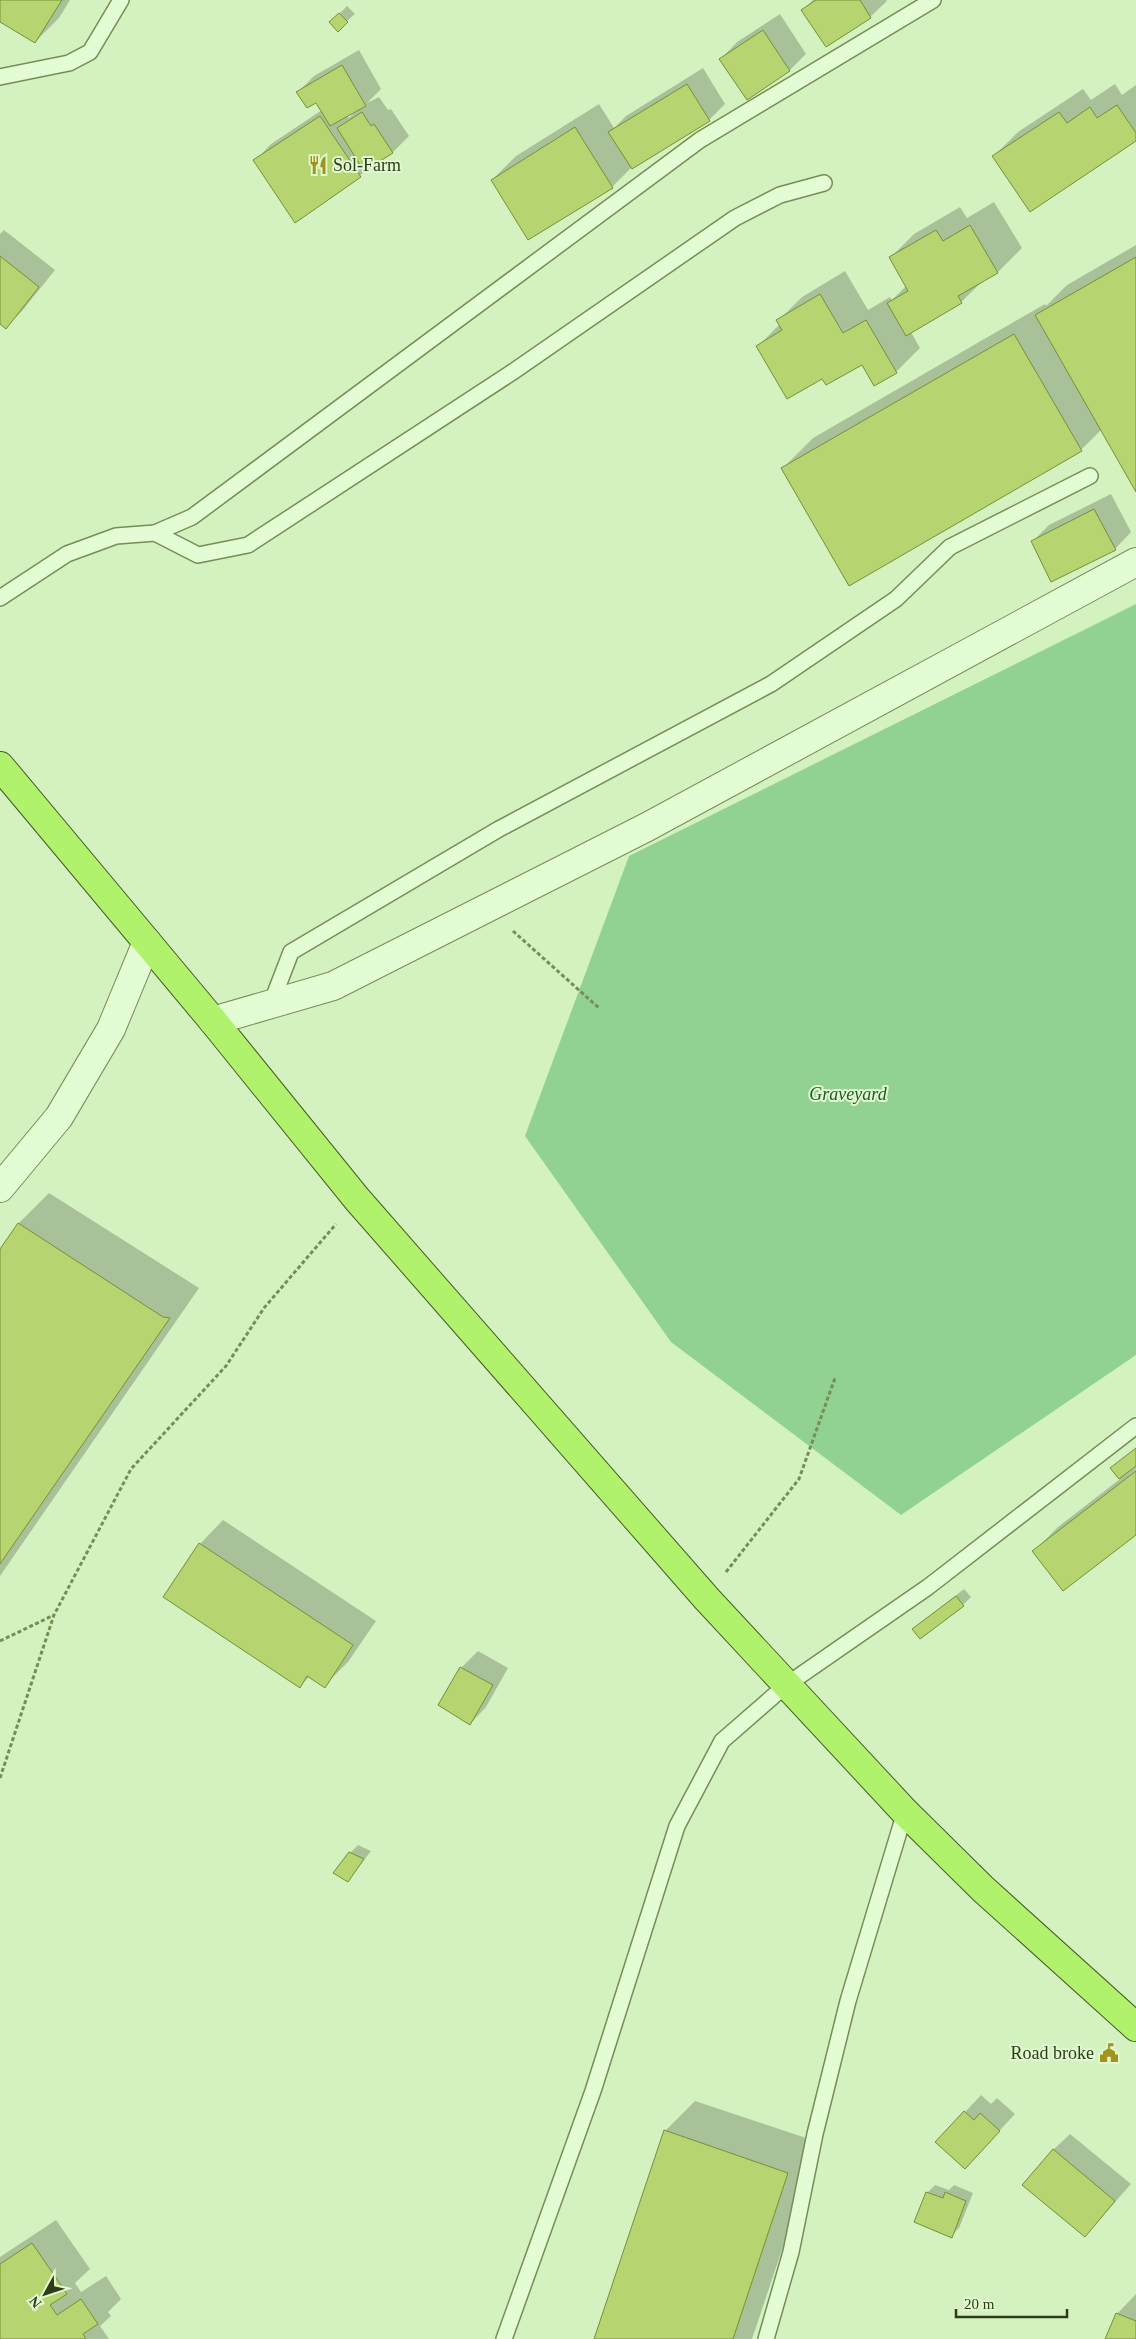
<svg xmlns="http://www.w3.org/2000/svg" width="1136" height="2339" font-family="Georgia,serif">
  <rect width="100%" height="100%" fill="#d4f2bf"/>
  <path fill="#91d292" d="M1136,604V1355L901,1515L671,1342L525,1136L629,856Z"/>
  <g fill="#0003" fill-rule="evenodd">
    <path d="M0,0H70L59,18L35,42L0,20Z"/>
    <path d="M813,0H886L887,1L870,17L827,45L803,10Z"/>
    <path d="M347,6L355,14L347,21L331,22Z"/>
    <path d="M780,14L806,54L790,70L747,98L721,59L737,42Z"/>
    <path d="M359,50L381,89L367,103L379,97L388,110L391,109L409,136L393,152L295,221L255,161L271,144L322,110L317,101L298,92L314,76ZM355,112L349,118L347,115Z"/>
    <path d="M703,68L725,104L709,120L632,167L612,187L492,180L516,156L599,104L614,128L626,116Z"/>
    <path d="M1115,84L1122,95L1136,85V139L994,156L1018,132L1083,89L1091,100Z"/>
    <path d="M994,202L1022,248L998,272L984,280L961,302L911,332L920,348L896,372L874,384L862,363L823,377L758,346L780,324L778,321L802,297L845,271L868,310L890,297L892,300L907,285L890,258L914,234L960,207L967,218Z"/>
    <path d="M4,230L55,270L22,311L6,327L0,323V234Z"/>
    <path d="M1136,245V489L1102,429L1081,450L783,468L813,438L1045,304L1046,306L1067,285Z"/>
    <path d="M1111,494L1131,532L1115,549L1032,542L1049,525Z"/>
    <path d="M49,1193L199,1288L0,1576V1251L19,1223Z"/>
    <path d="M1136,1448V1533L1034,1551L1058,1527L1120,1479L1112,1468Z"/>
    <path d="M223,1520L376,1621L348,1662L324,1686L310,1676L300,1686L200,1544Z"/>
    <path d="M964,1589L971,1597L963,1605L913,1629Z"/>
    <path d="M478,1651L508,1668L486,1707L470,1724L440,1705L461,1668Z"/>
    <path d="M358,1845L371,1851L348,1881L350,1853Z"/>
    <path d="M981,2095L991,2104L997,2098L1015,2114L965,2168L937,2142Z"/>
    <path d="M695,2101L818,2142L752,2339H596L665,2131Z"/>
    <path d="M1070,2134L1131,2184L1085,2236L1053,2150Z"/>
    <path d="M935,2185L949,2190L954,2185L973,2193L959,2228L951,2236L927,2193Z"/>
    <path d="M56,2220L90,2269L75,2283L81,2292L106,2276L121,2299L108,2312L111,2316L100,2326L109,2339H0V2257Z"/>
    <path d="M1136,2294V2339H1106L1117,2314Z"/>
  </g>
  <g fill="#b6d570" stroke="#768f38">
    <path d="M0,0H62L35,43L0,22Z"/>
    <path d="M816,0H860L871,18L826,47L801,10Z"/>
    <path d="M339,13L348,22L338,32L329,22Z"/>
    <path d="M763,30L790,71L747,100L719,59Z"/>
    <path d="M342,65L366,106L330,126L316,103L307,108L296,92Z"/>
    <path d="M687,84L710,121L632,169L608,132Z"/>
    <path d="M1117,105L1136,133V141L1030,212L992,156L1059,112L1067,123L1090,107L1097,118Z"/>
    <path d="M362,112L371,126L374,124L393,153L364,171L337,128Z"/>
    <path d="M320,116L361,177L295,223L253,160Z"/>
    <path d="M575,127L613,188L528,240L491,180Z"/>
    <path d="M970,225L998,273L958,296L962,303L906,336L887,303L908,291L889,257L936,230L943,241Z"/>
    <path d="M0,256L39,287L6,329L0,324Z"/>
    <path d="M1136,257V492L1035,315Z"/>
    <path d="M820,294L843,333L866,320L897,373L874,386L862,365L826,385L822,379L787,399L756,346L782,330L776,320Z"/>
    <path d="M1014,334L1082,451L849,586L781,468Z"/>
    <path d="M1094,509L1116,550L1051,582L1031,541Z"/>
    <path d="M18,1223L163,1317L170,1318L0,1564V1249Z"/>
    <path d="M1136,1448V1466L1119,1479L1110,1468Z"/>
    <path d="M1136,1471V1535L1063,1591L1032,1551Z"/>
    <path d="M199,1543L353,1645L325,1688L307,1676L300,1688L163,1597Z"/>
    <path d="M956,1596L964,1606L920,1639L912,1629Z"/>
    <path d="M460,1667L493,1685L470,1725L438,1705Z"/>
    <path d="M349,1852L364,1859L348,1882L333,1873Z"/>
    <path d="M964,2111L974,2120L980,2113L1000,2131L965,2169L935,2142Z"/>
    <path d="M664,2130L788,2173L733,2339H594Z"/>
    <path d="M1053,2149L1115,2201L1085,2237L1022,2185Z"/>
    <path d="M926,2192L943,2198L945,2192L966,2201L952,2238L914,2222Z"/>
    <path d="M32,2243L67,2294L50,2305L57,2315L81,2299L98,2324L83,2334L86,2339H0V2264Z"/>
    <path d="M1116,2313L1136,2321V2339H1105Z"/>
  </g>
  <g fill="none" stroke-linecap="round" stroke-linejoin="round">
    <g stroke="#768d55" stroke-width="18">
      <g id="service">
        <path d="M0,77L69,63L90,52L121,0"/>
        <path d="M155,533L198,555L248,545L511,373L735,218L780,195L824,183"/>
        <path d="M0,598L67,554L116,536L155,533L192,517L700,140L933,0"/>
        <path d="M271,1004L291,952L499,829L771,684L896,599L950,547L1090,476"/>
        <path d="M504,2339L593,2091L677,1826L722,1741L785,1686L928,1587L1136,1426"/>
        <path d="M766,2339L791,2252L815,2134L848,2001L905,1812"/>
      </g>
    </g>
    <g stroke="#768d55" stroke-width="30">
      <g id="minor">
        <path d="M213,1021L333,986L647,827L1136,562"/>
        <path d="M0,1188L59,1117L111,1029L147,942"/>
      </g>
    </g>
    <g stroke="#495a2a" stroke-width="30">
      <path id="trunk" d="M0,766L213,1021L357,1199L707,1599L905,1812L983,1889L1136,2027"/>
    </g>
    <g stroke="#768d55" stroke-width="3" stroke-dasharray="4 2.5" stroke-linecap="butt">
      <path d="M513,931L599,1008"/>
      <path d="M726,1572L799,1479L835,1378"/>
      <path d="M0,1641L54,1615"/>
      <path d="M0,1778L54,1615L131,1469L226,1366L264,1308L336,1224"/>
    </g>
    <use href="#service" stroke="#e4fcd3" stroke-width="15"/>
    <use href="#minor" stroke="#e4fcd3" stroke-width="28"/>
    <use href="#trunk" stroke="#b0f26c" stroke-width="28"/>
  </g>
  <defs>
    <g id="restaurant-bare" transform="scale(1.5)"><path d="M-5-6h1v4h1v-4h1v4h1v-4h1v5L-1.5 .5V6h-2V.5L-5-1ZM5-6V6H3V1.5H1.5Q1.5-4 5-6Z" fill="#a2931f" stroke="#e0f9cf" stroke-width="2.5" paint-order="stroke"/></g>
    <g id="civic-bare" transform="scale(1.5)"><path d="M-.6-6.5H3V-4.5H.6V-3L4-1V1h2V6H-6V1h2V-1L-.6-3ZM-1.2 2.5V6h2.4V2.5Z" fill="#a2931f" stroke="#e0f9cf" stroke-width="2.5" paint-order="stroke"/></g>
  </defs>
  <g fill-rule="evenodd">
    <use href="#restaurant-bare" x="318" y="165"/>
    <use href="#civic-bare" x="1109" y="2053"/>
  </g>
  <g text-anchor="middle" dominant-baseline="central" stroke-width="4" stroke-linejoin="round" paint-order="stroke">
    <g font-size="18" fill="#2f3b1b" stroke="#e0f9cf" text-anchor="start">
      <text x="333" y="165">Sol-Farm</text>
      <text x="1094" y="2053" text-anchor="end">Road broke</text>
    </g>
    <g font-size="18" font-style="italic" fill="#205928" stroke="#e0f9cf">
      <text x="848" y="1094">Graveyard</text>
    </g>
  </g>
  <g transform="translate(45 2294) rotate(230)" stroke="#e0f9cf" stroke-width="4" paint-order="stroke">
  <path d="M0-4L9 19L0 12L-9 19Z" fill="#2f3b1b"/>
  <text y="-8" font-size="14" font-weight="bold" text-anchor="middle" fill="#2f3b1b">N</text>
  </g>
  <path d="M956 2309v8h111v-8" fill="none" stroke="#2f3b1b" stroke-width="2.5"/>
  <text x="964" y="2309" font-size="15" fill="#2f3b1b" stroke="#e0f9cf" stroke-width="4" paint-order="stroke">20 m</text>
</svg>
